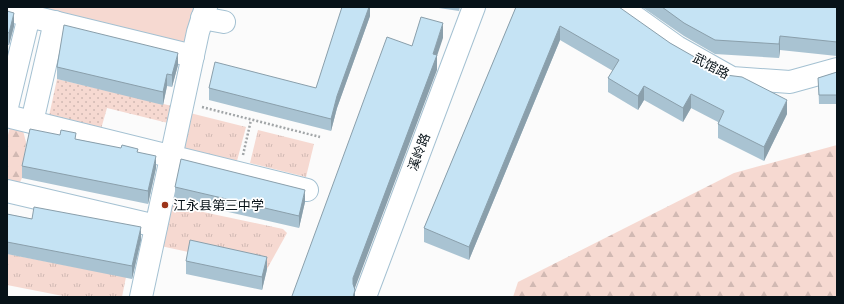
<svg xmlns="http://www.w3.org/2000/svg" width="844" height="304" font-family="'Archivo Narrow','Noto Sans SC',sans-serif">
  <defs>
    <pattern id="grass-tufts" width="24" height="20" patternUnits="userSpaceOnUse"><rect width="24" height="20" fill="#f6d9d1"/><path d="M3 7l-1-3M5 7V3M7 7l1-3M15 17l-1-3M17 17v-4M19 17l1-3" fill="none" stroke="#d1b9b3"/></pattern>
    <pattern id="forest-firs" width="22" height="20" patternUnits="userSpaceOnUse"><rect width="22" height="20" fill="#f6d9d1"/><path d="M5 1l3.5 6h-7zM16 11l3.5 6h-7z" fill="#d1b9b3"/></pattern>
    <pattern id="park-dots" width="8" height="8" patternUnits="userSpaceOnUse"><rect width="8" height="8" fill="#f6d9d1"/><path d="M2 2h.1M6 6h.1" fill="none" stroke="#d1b9b3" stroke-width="1.8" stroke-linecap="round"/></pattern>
  </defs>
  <rect width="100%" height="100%" fill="#fbfbfb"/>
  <g fill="url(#grass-tufts)">
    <path d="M190,113L246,127L237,161L181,147Z"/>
    <path d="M258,130L314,144L306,177L250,163Z"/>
    <path d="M170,205L283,229L287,233L267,269L156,245Z"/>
    <path d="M8,254L126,277L122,297H68L7,285Z"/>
  </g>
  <g fill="url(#forest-firs)">
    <path d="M10,127H22L26,142L22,178L11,201L7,203V139Z"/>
    <path d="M837,145V297H513L518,282L734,173Z"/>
  </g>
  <path fill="url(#park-dots)" d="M57,79L172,106L168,123L107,108L101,129L49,116Z"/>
  <path fill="#f6d9d1" d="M7,7H195L184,54Z"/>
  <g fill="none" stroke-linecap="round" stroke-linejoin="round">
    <g stroke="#a4c1d2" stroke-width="24">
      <g id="minor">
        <path d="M621,7L677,47L732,78L790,82L837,69"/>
        <path d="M7,10L29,16"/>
        <path d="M202,18L224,22"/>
        <path d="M7,107L29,16L193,56"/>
        <path d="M7,116L307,190"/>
        <path d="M32,122L55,22"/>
        <path d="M7,191L156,226"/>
        <path d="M141,297L198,32L206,7"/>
        <path d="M365,297L474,7"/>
      </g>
    </g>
    <g stroke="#a2a6a8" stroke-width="2.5" stroke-dasharray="2 2" stroke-linecap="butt">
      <path d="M202,107L320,137"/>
      <path d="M243,155L251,120"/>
    </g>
    <use href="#minor" stroke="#fff" stroke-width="22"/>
  </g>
  <g fill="#a9c3d2">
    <path d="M370,7V16L337,108L331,131L209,100V88H316Z"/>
    <path d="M432,7H460L459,11Z"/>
    <path d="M516,7L670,43L787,114L764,161L718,138V122L691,108L683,122L644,100L638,110L608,92V78L613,71L560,40L469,260L424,242V228Z"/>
    <path d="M642,7H837V56L780,50L779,58L715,54L684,36Z"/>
    <path d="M7,11L14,26L9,45H7Z"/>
    <path d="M178,65L172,87L167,86L163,105L57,79V67Z"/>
    <path d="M837,72V104H819L818,78Z"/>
    <path d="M76,139L138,152L156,168L148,204L22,178V166Z"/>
    <path d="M175,187L305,202L299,228L175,200Z"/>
    <path d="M7,214L141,240L132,279L7,254Z"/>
    <path d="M186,261L267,269L262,290L186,274Z"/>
  </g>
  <g fill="#8a9fab">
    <path d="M369,7H370V16L337,108L331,131V119L337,96Z"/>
    <path d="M14,13V26L9,45V33Z"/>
    <path d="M443,23V38L437,56V70L353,293L355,290V297H353V278L433,54Z"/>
    <path d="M560,26V40L469,260V247Z"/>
    <path d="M780,36V50L779,58V44Z"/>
    <path d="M178,53V65L172,87V75Z"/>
    <path d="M167,74V86L163,105V92Z"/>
    <path d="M644,86V100L638,110V96Z"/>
    <path d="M691,94V108L683,122V108Z"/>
    <path d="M787,100V114L764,161V147Z"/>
    <path d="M156,156V168L148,204V191Z"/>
    <path d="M305,190V202L299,228V216Z"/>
    <path d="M141,227V240L132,279V266Z"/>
    <path d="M267,257V269L262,290V277Z"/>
  </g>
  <g fill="#c5e3f4" stroke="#8a9fab">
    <path d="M342,7H369L337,96L331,119L209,88L215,62L316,88Z"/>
    <path d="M516,7H619L670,43L726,75L742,77L787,100L764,147L718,124L724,111L691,94L683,108L644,86L638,96L608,78L619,60L560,26L469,247L424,228Z"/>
    <path d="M662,7H837V42L780,36L779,44L715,40L684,23Z"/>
    <path d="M7,11L14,13L9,33L7,32Z"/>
    <path d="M421,17L443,23L433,54L437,55L353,278V284L355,290L353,297H293L292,296L387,37L412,46Z"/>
    <path d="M64,25L178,53L172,75L167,74L163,92L57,67Z"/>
    <path d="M837,72V95H819L818,78Z"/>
    <path d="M30,129L60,135L61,130L76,133L75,139L121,148L122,145L138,149L137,152L156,156L148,191L22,166Z"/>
    <path d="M181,159L305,190L299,216L175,187Z"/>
    <path d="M34,207L141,227L132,266L7,242V214L32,219Z"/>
    <path d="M190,240L267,257L262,277L186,261Z"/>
  </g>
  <circle fill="#9c3419" stroke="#fff" stroke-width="1.5" cx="165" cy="205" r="4"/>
  <g text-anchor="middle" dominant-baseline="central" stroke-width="3.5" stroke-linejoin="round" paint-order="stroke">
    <g font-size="13" fill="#071218" stroke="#fff">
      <text transform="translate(711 66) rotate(28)">武馆路</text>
      <text transform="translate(419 152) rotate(-69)">溪岭路</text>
    </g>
    <g font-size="13" fill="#071218" stroke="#fff" text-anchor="start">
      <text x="173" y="205">江永县第三中学</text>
    </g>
  </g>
  <rect width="844" height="304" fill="none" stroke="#071218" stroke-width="16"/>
</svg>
